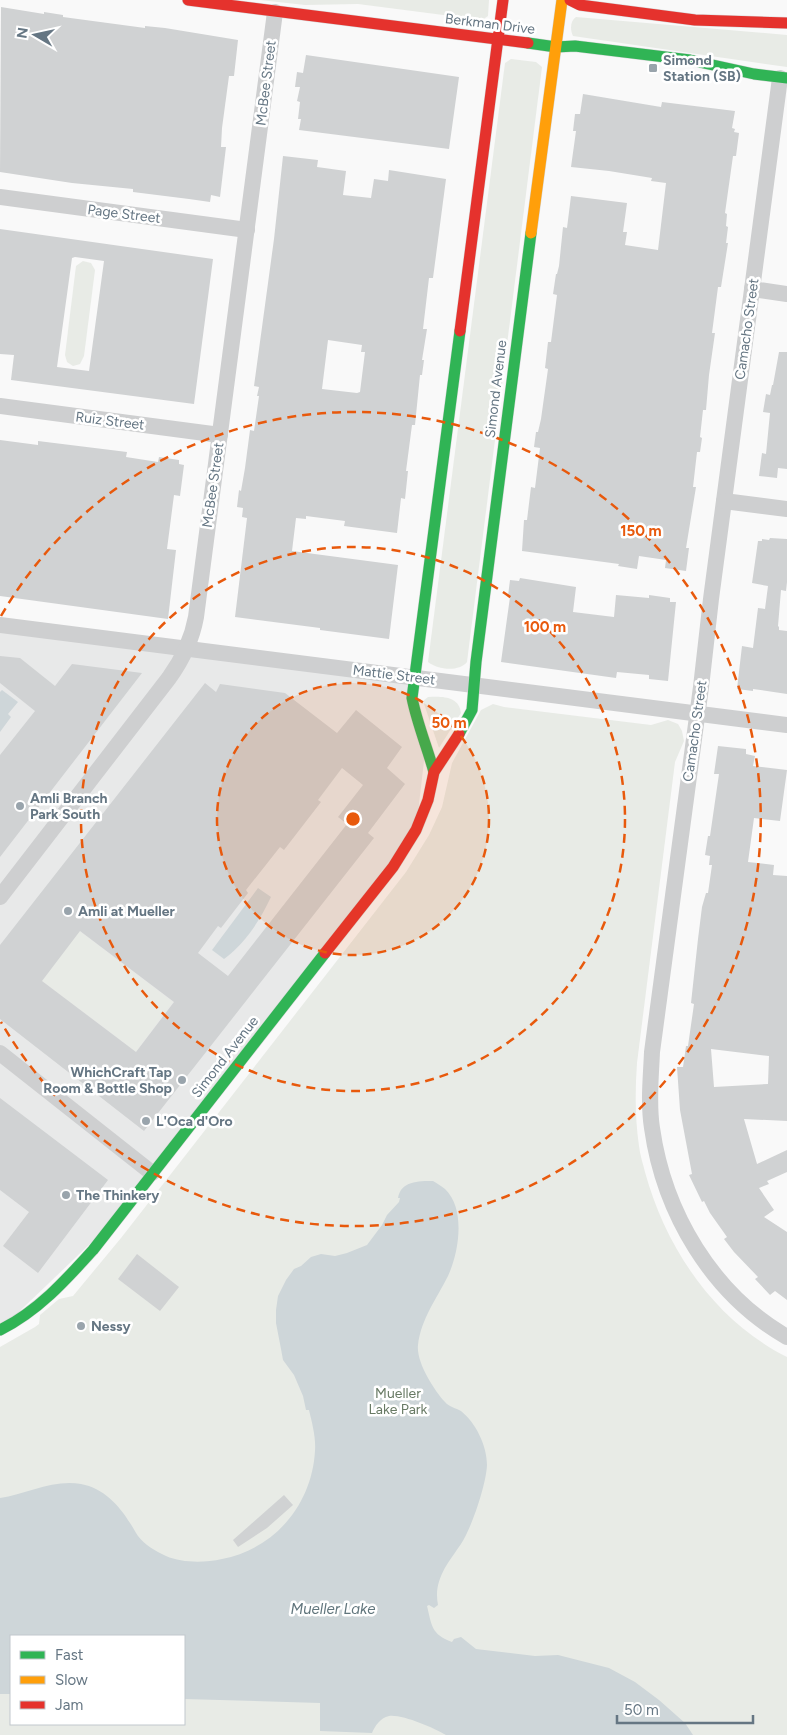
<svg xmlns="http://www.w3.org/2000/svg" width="787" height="1735" font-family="Figtree,sans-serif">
  <rect width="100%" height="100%" fill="#f9f9f9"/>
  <path fill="#e8e9e9" d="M0,625L415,678L426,744L416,830L119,1216L0,1330Z"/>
  <g fill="#e8ebe6" fill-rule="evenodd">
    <path d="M260,0H489L488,16L482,20L358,4L305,5Z"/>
    <path d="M576,17L787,35V67L573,36C570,30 570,21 576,17Z"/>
    <path d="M511,59L536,62L542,67L467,662C459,672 438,670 428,662L505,63Z"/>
    <path d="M83,261L91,263L95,270L84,356L80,364L73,366L67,362L65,355L76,266Z"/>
    <path d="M428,697C442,696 459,696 461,713L439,748L423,701Z"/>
    <path d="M493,704L504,707L651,725L668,720L678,724L682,731L684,741L675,762L637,1063C635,1091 635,1118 639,1146C640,1155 643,1164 645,1172C666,1249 715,1321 787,1357V1735H0V1347L35,1327L39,1324L40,1315L59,1299L73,1296L121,1238L406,872L429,835L442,807L452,763L481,710ZM11,1636H184V1724H11Z"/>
    <path d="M60,916L173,1002L121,1072L127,1045L42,981Z"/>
  </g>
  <g fill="#ced6d9">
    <path d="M2,690L18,702L8,714L11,717L0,732V692Z"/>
    <path d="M258,888L271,897C259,922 246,942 224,959L212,950Z"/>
    <path d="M433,1181C437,1183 441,1186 445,1189C466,1209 459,1252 448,1276C437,1298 421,1319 418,1345C416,1362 434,1390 445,1402C449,1407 456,1408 461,1411C476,1423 487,1446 487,1465C486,1485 472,1527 461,1544C448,1563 433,1580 438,1605L434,1608L429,1605L427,1606C432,1626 431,1634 452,1642L454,1639L461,1637L476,1649L535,1656L558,1655L609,1668L635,1682L659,1700L685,1723L693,1735H446C434,1728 402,1714 389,1716C380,1718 375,1726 372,1733L320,1731V1703L184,1699V1636H11V1694H0V1498C26,1494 54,1479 81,1484C103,1488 119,1505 130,1523C133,1527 135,1532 138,1536C145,1545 155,1551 166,1556C182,1563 204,1563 222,1559C275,1549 312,1504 315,1451C316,1437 312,1423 309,1410H306L303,1396L294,1375L283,1360L281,1349L276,1323V1310L278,1296L286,1280L294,1269L301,1266L311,1257L321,1254L335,1256L347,1253L367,1245L382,1225L387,1215L399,1202L400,1198H398C401,1181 418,1181 433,1181Z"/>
  </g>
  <g fill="#d0d2d3" fill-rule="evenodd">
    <path d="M1,7L44,14V12L63,15V17L145,28V26L165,28L238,40L234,76H229L222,128L221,147H226L220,197L211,195L210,202L189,199L133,192V189L72,183L0,172Z"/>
    <path d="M306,55L459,77L449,149L299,130L301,119H298L300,102L297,101L300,87H295L297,72L303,73Z"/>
    <path d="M583,94L661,107L662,102L735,111L732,128L735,129L734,132L739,133L736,156H733L725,213L727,214L726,226L728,227L726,243H728L721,287H718L712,333H715L709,375L706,410H703L700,437L702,438L700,452H697L693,487H696L686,548H689L686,571L665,568L666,560L639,556L637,569L618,566L619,564L522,551L524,520H527L531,487L535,488L540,448L534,447L536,432H538L541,419L548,369L545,368L548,342H551L557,295L553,294L556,274H557L559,266L563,227L567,228L571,196L627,203L623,232H627L625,245L658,250L666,183L651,181L652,178L609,171L571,167L576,131H573L575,114H580Z"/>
    <path d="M283,156L318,160L317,167L346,171L343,195L371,198L374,179L388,181L389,170L446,179L433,278H429L423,329H427L422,360H424L422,375H420L415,425H412L406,471H408L405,499L401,498L397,533L344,526L345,521L306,516V519L296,518L292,551L398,565L389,639L320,630V628L235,617L247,518L242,517L243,508L237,507L239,490L241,491L245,468L250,430L254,431L259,396H257L259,387L254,386L274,239ZM328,340L362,345L361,352H365L360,392L357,393L322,389Z"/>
    <path d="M0,229L213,259L194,404L11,380L14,355L0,354ZM75,257L104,261L89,371L57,367L72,258Z"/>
    <path d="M779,352H787V469L778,468L777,478L759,476L762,453L766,454L770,413L763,412L766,394L770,395L772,385H773Z"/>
    <path d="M0,440L38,445V441L127,452L126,457L158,462L159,457L179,460V464L184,465L180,496L174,495L167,549L176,550L168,619L0,596Z"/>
    <path d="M770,538L787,539V582L786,591L781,590L778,626L779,627V630L787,631V694L753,689V691L737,689L742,646L753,648L758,608L765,609L768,586L752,583L758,541H762V539L769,540Z"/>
    <path d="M520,578L576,587L573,612L614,617L616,595L649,598V595L670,598V602H676L668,681L649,679V675L617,672L616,678L501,662L510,597L508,596L510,580L519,581Z"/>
    <path d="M0,656L20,658L55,686L72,664L142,673L0,857V755L35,711L0,683Z"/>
    <path d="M205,683L216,692L220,684L285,693L337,733L356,710L402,747L387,768L405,784L368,833L374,838L144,1131L0,1019V945ZM342,768L363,785L338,817L347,824L228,976L198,953L218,926L221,928L248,893L246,890L280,847L284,850L321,802L318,800ZM80,931L174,1002L136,1052L42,981Z"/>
    <path d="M718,746L746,749V754L755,756L753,766L787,770L780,821L754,818L748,862L774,865L773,875L787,876V1121L744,1119L757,1164L787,1150V1172L767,1181L769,1184L759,1188L774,1210L764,1217L787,1232V1300L775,1291L770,1295L755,1279L758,1277L734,1252L724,1239L727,1237L710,1213L704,1201L702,1202L689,1175L692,1174L680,1110L677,1067H683L686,1046H688L694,1004L691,1003L698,939L702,907L706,893H708L712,865H709L710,856L705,855L708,836H710L719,774H714ZM711,1049L769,1056L768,1084L714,1087Z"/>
    <path d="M0,1098L108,1180L38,1273L3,1246L29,1212L0,1190Z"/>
    <path d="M137,1254L179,1287L160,1311L118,1279Z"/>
    <path d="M284,1495L293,1505L267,1528L238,1547L233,1540Z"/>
  </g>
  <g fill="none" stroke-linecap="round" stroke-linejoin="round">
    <g stroke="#d5d6d7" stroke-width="12">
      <g id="fast">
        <path d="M528,43L556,47L575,46L690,60L754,74L787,78"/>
        <path d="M459,734L472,710L476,662L531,233"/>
        <path d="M434,772C427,747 417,723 412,698L460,331"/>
        <path d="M0,1330C38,1311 65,1281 93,1250L325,953"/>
      </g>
    </g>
    <g stroke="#d5d6d7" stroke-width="12">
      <path id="slow" d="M531,233L562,0"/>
    </g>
    <g stroke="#d5d6d7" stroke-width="12">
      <g id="jam">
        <path d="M188,0L528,43"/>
        <path d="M570,0L580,5L695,20L787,23"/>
        <path d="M460,331L503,0"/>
        <path d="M325,953L393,867L416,830L428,800L434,772L459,734"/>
      </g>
    </g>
    <g stroke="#cecfd0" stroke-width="16">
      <path d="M780,78L711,599L701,687L652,1052C651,1077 648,1103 652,1128C664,1213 712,1294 787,1337"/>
      <path d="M0,197L247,230"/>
      <path d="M752,289L787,294"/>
      <path d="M0,406L220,435"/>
      <path d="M724,501L787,509"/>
      <path d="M0,625L787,725"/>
      <path d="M0,897L169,678C182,660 192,639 196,617L275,12"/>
      <path d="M0,1053L152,1173"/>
    </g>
    <use href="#fast" stroke="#30b455" stroke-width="11"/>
    <use href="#slow" stroke="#ff9f0a" stroke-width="11"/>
    <use href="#jam" stroke="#e5322d" stroke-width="11"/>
  </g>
  <circle cx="353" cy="819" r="136" fill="#e8590c" fill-opacity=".12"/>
  <g fill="none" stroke="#e8590c" stroke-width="2.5" stroke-dasharray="9 6">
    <circle cx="353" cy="819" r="136"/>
    <circle cx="353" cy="819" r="272"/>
    <path d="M1 616A407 407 0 1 1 1 1022"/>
  </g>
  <g fill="#99a4ac" stroke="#fff" stroke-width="2">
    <rect x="648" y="63" width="10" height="10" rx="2.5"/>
    <circle cx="20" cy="806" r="5"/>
    <circle cx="68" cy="911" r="5"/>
    <circle cx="182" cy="1080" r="5"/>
    <circle cx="146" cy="1121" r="5"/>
    <circle cx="66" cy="1195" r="5"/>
    <circle cx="81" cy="1326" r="5"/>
  </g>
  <g text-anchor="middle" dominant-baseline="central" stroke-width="5" stroke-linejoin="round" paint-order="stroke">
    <g font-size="14" fill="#657683" stroke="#fff">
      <text transform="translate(490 24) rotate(7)">Berkman Drive</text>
      <text transform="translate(266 83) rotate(-83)">McBee Street</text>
      <text transform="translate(124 214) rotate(7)">Page Street</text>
      <text transform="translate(747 329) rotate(-82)">Camacho Street</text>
      <text transform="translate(496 389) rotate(-83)">Simond Avenue</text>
      <text transform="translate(110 421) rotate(7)">Ruiz Street</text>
      <text transform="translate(213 485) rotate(-82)">McBee Street</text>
      <text transform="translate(394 675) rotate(7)">Mattie Street</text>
      <text transform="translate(695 731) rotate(-82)">Camacho Street</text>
      <text transform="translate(225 1057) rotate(-52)">Simond Avenue</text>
    </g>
    <g font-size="14" font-weight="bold" fill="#657683" stroke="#fff" text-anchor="start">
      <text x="663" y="60">Simond<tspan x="663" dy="16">Station (SB)</tspan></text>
      <text x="30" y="798">Amli Branch<tspan x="30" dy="16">Park South</tspan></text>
      <text x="78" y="911">Amli at Mueller</text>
      <text x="172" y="1072" text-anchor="end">WhichCraft Tap<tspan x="172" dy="16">Room &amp; Bottle Shop</tspan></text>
      <text x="156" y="1121">L'Oca d'Oro</text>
      <text x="76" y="1195">The Thinkery</text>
      <text x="91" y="1326">Nessy</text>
    </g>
    <g font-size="14" fill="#687a64" stroke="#fff">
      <text x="398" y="1393">Mueller<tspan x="398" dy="16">Lake Park</tspan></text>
    </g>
    <g font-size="15" font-style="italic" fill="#60757c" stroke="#fff">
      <text x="333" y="1609">Mueller Lake</text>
    </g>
  </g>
  <circle cx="353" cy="819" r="8" fill="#e8590c" stroke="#fff" stroke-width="2.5"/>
  <g font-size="15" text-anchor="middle" font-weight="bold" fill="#e8590c" stroke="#fff" stroke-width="5" stroke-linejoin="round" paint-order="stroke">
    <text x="641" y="536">150 m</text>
    <text x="545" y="632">100 m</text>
    <text x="449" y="728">50 m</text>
  </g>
  <rect x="10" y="1635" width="175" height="90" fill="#ffffff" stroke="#c1c8cd"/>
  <rect x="20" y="1651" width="25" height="8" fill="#30b455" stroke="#c1c8cd"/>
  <text x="55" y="1660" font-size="15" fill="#657683">Fast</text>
  <rect x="20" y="1676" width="25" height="8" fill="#ff9f0a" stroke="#c1c8cd"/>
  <text x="55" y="1685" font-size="15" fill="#657683">Slow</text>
  <rect x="20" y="1701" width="25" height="8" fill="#e5322d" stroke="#c1c8cd"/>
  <text x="55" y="1710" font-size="15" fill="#657683">Jam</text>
  <g transform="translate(35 35) rotate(279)" stroke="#ffffff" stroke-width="4" paint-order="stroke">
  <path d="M0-4L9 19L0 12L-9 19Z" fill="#657683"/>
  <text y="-8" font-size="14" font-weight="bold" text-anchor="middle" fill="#657683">N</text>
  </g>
  <path d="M617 1715v8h136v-8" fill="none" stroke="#657683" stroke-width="2.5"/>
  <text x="624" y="1715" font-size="15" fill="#657683" stroke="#ffffff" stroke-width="4" paint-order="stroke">50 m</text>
</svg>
